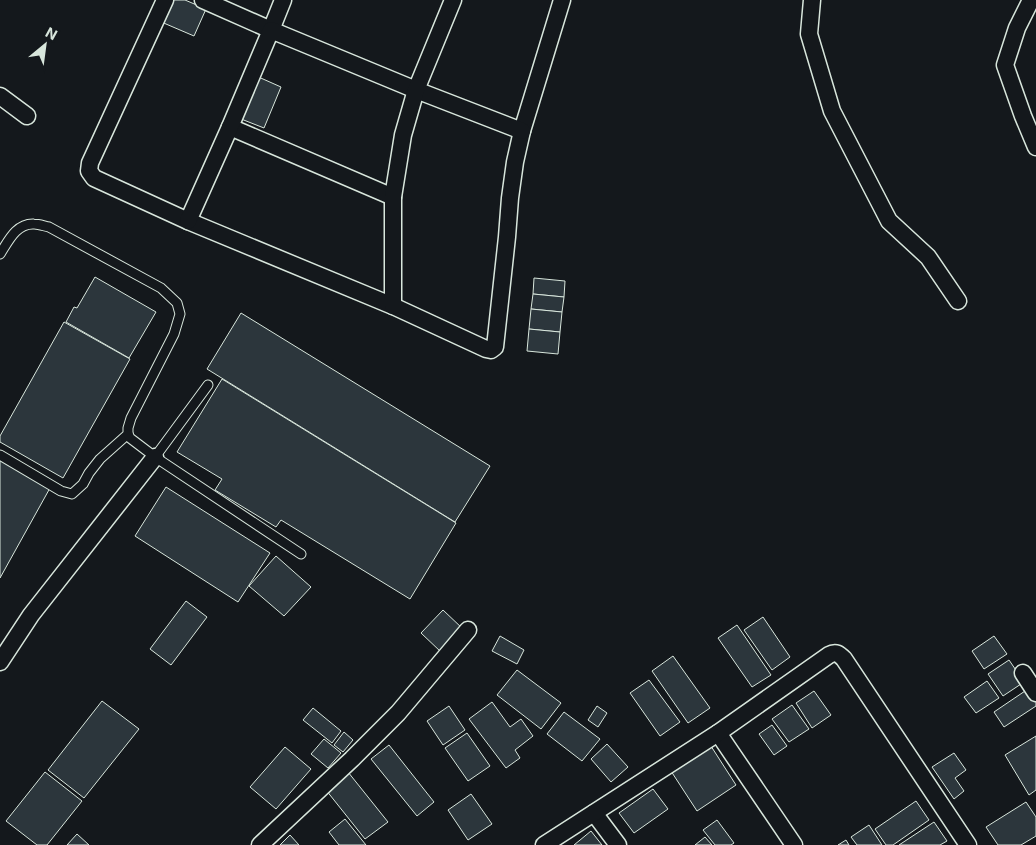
<svg xmlns="http://www.w3.org/2000/svg" width="1036" height="845" font-family="Inter,sans-serif">
  <rect width="100%" height="100%" fill="#14181c"/>
  <g fill="#2c363c" stroke="#d8e6dc">
    <path d="M168,0H185L206,9L194,36L159,21Z"/>
    <path d="M254,75L281,87L264,128L236,117Z"/>
    <path d="M95,277L156,312L129,358L66,322L74,307L77,308Z"/>
    <path d="M534,278L565,281L564,297L533,294Z"/>
    <path d="M533,294L564,297L562,312L531,309Z"/>
    <path d="M531,309L562,312L560,332L529,329Z"/>
    <path d="M241,313L490,466L455,522L207,369Z"/>
    <path d="M64,322L130,359L63,478L0,442V436Z"/>
    <path d="M529,329L560,332L558,354L527,351Z"/>
    <path d="M222,379L456,523L410,599L281,520L276,527L215,490L222,479L177,452Z"/>
    <path d="M0,460L50,488L0,578Z"/>
    <path d="M166,487L270,553L238,602L135,536Z"/>
    <path d="M276,556L311,587L284,616L249,586Z"/>
    <path d="M186,601L207,617L171,665L150,649Z"/>
    <path d="M443,610L463,629L441,652L421,633Z"/>
    <path d="M763,617L790,657L772,670L744,630Z"/>
    <path d="M737,625L771,675L752,687L718,638Z"/>
    <path d="M500,636L524,650L517,664L492,651Z"/>
    <path d="M994,636L1007,654L984,669L972,651Z"/>
    <path d="M673,656L710,708L688,723L652,671Z"/>
    <path d="M1009,660L1024,682L1003,696L988,674Z"/>
    <path d="M517,670L561,703L541,729L497,695Z"/>
    <path d="M649,680L680,722L660,736L630,693Z"/>
    <path d="M987,681L999,698L976,713L964,697Z"/>
    <path d="M1028,689L1036,700V706L1004,727L994,712Z"/>
    <path d="M814,691L831,715L812,728L796,703Z"/>
    <path d="M102,701L139,729L84,798L48,770Z"/>
    <path d="M492,702L510,727L521,719L533,736L515,750L520,758L506,768L469,719Z"/>
    <path d="M792,705L809,729L789,742L772,719Z"/>
    <path d="M449,706L465,730L443,745L427,721Z"/>
    <path d="M597,706L607,713L598,727L588,720Z"/>
    <path d="M313,708L341,731L332,743L303,720Z"/>
    <path d="M564,712L600,739L582,761L547,734Z"/>
    <path d="M772,725L787,746L774,755L759,734Z"/>
    <path d="M344,732L353,740L343,752L334,745Z"/>
    <path d="M467,733L490,766L468,781L445,748Z"/>
    <path d="M1036,736V790L1029,795L1005,755Z"/>
    <path d="M324,739L341,753L328,768L311,754Z"/>
    <path d="M709,743L736,785L697,811L669,768Z"/>
    <path d="M607,744L628,767L611,782L591,759Z"/>
    <path d="M389,745L434,802L417,816L371,759Z"/>
    <path d="M285,747L311,769L276,809L250,787Z"/>
    <path d="M954,753L966,770L955,778L964,791L954,799L932,767Z"/>
    <path d="M45,772L82,801L47,845H37L6,821Z"/>
    <path d="M348,772L388,822L365,839L326,790Z"/>
    <path d="M653,789L668,809L634,833L619,813Z"/>
    <path d="M471,794L492,824L468,840L448,810Z"/>
    <path d="M916,801L929,820L893,845H886L875,829Z"/>
    <path d="M1026,802L1036,817V836L1021,845H998L986,827Z"/>
    <path d="M345,819L366,845H339L329,832Z"/>
    <path d="M717,820L734,843L731,845H715L703,830Z"/>
    <path d="M934,822L947,841L940,845H899Z"/>
    <path d="M869,825L882,845H857L851,837Z"/>
    <path d="M591,831L602,845H574Z"/>
    <path d="M77,834L89,845H67Z"/>
    <path d="M290,835L299,845H280Z"/>
    <path d="M705,837L712,845H695Z"/>
    <path d="M846,840L849,845H838Z"/>
  </g>
  <g fill="none" stroke-linecap="round" stroke-linejoin="round">
    <g stroke="#d8e6dc" stroke-width="11">
      <g id="service">
        <path d="M0,254C8,242 16,223 34,224C39,224 44,226 49,227L161,288L177,303L180,314L174,334L131,418L128,428V434L100,459L89,473L83,484L72,494L61,491L0,455"/>
        <path d="M128,434L130,438L155,457L301,554"/>
        <path d="M155,457L208,385"/>
      </g>
    </g>
    <g stroke="#d8e6dc" stroke-width="19">
      <g id="minor">
        <path d="M165,0L90,163L89,171L94,178L188,221L393,306L486,349L491,350L495,347L507,237L510,198L515,162L522,131L562,0"/>
        <path d="M203,0L271,30L283,0"/>
        <path d="M812,0L809,34L832,111L889,221L928,257L958,301"/>
        <path d="M1031,0L1017,28L1005,65L1023,116L1036,147"/>
        <path d="M0,96L27,116"/>
        <path d="M230,127L393,197"/>
        <path d="M188,221L230,127L271,30L416,90L522,131"/>
        <path d="M393,306V197L403,135L416,90L453,0"/>
        <path d="M0,662L31,615L155,457"/>
        <path d="M1023,673L1036,693"/>
        <path d="M718,733L794,845"/>
        <path d="M594,813L618,845"/>
        <path d="M260,845L352,759L398,713L468,630"/>
        <path d="M544,845L718,733L829,655C836,651 839,654 844,659L968,845"/>
      </g>
    </g>
    <use href="#service" stroke="#14181c" stroke-width="9"/>
    <use href="#minor" stroke="#14181c" stroke-width="16"/>
  </g>
  <g transform="translate(45 45) rotate(29)" stroke="#14181c" stroke-width="4" paint-order="stroke">
  <path d="M0-4L9 19L0 12L-9 19Z" fill="#d8e6dc"/>
  <text y="-8" font-size="14" font-weight="bold" text-anchor="middle" fill="#d8e6dc">N</text>
  </g>
</svg>
